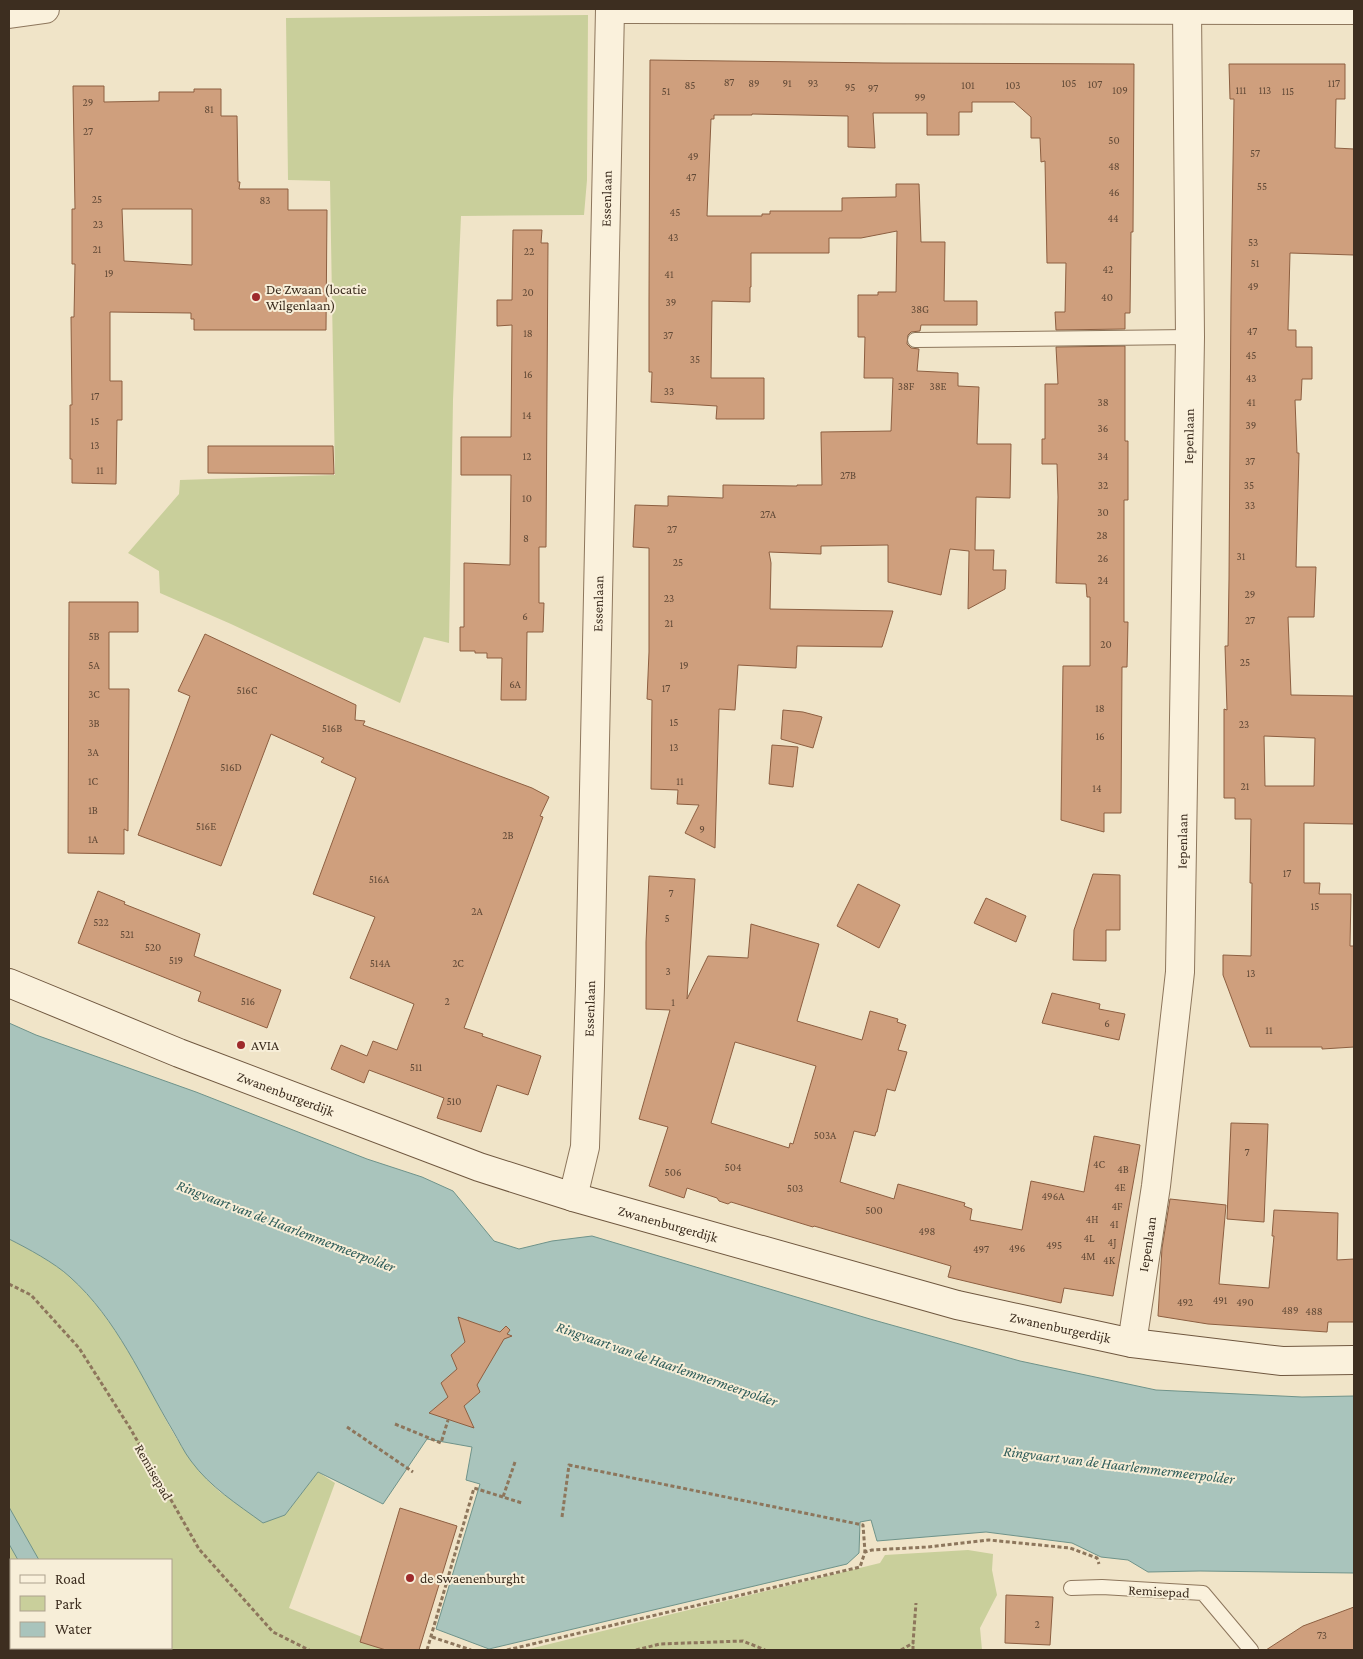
<svg xmlns="http://www.w3.org/2000/svg" width="1363" height="1659" font-family="'Crimson Pro',serif">
  <rect width="100%" height="100%" fill="#f0e4c8"/>
  <g fill="#c9cf9b" fill-rule="evenodd">
    <path d="M588,15L587,180L584,215L461,216L453,400L449,643L424,637L400,703L231,624L160,593L159,571L128,553L179,494L180,480L335,475L330,181L288,180L286,18Z"/>
    <path d="M9,1239C27,1248 55,1263 70,1277C105,1309 129,1351 151,1392C170,1428 189,1465 220,1492C228,1499 272,1511 285,1515L318,1472L335,1483L289,1608L395,1650H9ZM11,1560H171V1648H11Z"/>
    <path d="M968,1550L993,1554L992,1570L997,1595L980,1628L982,1650H525L880,1563L885,1555Z"/>
  </g>
  <g fill="#a9c4bc" stroke="#6f938a">
    <path d="M9,1023L36,1035L196,1092L367,1159L422,1177L453,1191L494,1241L519,1249L552,1241L592,1236L870,1319L1020,1361L1156,1390L1302,1397L1354,1396V1573L1200,1571L1148,1572L1128,1560L1101,1557L1072,1543L986,1532L877,1541L871,1520L860,1522L859,1553L847,1564L489,1649L436,1629L480,1484L466,1480L472,1447L427,1439L383,1504L318,1472L285,1515L263,1523C237,1504 210,1487 191,1461C184,1452 179,1441 173,1431C142,1379 117,1319 70,1277C55,1263 27,1248 9,1239Z"/>
    <path d="M9,1507L39,1560H18L9,1544Z"/>
  </g>
  <g fill="#cf9f7d" stroke="#8d5f41" fill-rule="evenodd">
    <path d="M650,60L884,63L1134,64L1133,232H1131L1130,313H1125V329L1056,330L1055,312H1065L1066,263H1047L1045,161L1041,162L1040,138H1031V117L1014,102H972V112H959V135H927V113H873L875,148L848,147V116L752,114V115H714V119H711L707,216H762V214H770V211H842V198L896,197V184H919L921,242H945L944,301H977V325H921L920,331L911,332L908,335L907,344L911,348L919,349L917,371L958,373V386L979,387L977,444H1011L1010,498L976,497L975,550H994L993,570H1006L1005,589L968,609L969,551L950,549L941,595L888,582V545L821,546V554L769,552L771,563L770,609L893,611L882,647L797,646L796,668L738,665L735,710L719,709L715,848L685,833L699,805L677,804L678,790L651,789L652,700L647,699L649,652V548L633,547L635,505L668,506V496L723,498V485L797,486V485H822L821,432L891,431L893,378H864L865,337H858V295H878V292H896L897,231L861,238H829V253H751V287H750V302L712,301L711,378H764V419H716L717,406L651,402L652,372H649V301Z"/>
    <path d="M1229,64H1345V99H1336L1335,148L1354,149V255L1290,253L1288,330H1296V347H1312V379H1302L1301,400H1295L1297,453H1299L1296,567H1316L1314,617H1288L1291,695L1354,696V824L1304,823V883H1320L1319,894H1351L1350,946H1354V1047L1322,1049V1047H1250L1223,975V955L1251,956L1252,883H1250L1251,819H1235V798H1224V709L1227,710L1225,646H1228L1229,579L1231,297L1234,99H1230ZM1264,736L1315,738L1314,786H1265Z"/>
    <path d="M73,86H104V102L159,101V92H194V89H221V116H237L238,182H240L239,189H288V210H327L326,330H194V319H191V313L110,312V381H122V420H117L116,484L72,483V459H70V405H72L71,317H74L75,264H72V209H75ZM122,209H192V265L124,261Z"/>
    <path d="M513,230H542L541,243H548L546,547H539V603H544L543,632H527L526,700H501L502,658H487V653H475V651H460V627H464V563L510,565L511,475H461V437H511L512,325L497,326V300H512Z"/>
    <path d="M1125,346V441H1128V500H1124V622H1128L1127,667H1122L1121,813H1104V832L1061,820L1063,666H1090V597H1087L1086,584L1056,583L1058,497L1057,464H1042V439H1045V384H1058L1056,347Z"/>
    <path d="M208,446H333L334,474L208,473Z"/>
    <path d="M69,602H138V632H109V689H129L128,831L124,829V854L68,853Z"/>
    <path d="M205,634L356,705L355,720L365,721L363,725L532,788L549,797L540,816L543,817L464,1028L483,1034L482,1036L541,1056L528,1095L497,1085L481,1132L437,1118L444,1098L369,1070L364,1083L331,1069L341,1045L367,1056L373,1041L397,1050L414,1004L350,978L375,917L313,894L356,778L321,762L324,758L271,734L221,866L138,835L190,696L178,691Z"/>
    <path d="M783,710L803,712L822,717L813,748L781,739Z"/>
    <path d="M772,745L798,747L793,787L769,784Z"/>
    <path d="M1093,874L1120,875V930H1106V961L1073,960L1074,930Z"/>
    <path d="M649,876L695,879L687,999L708,956L748,958L751,924L819,944L797,1021L862,1040L870,1011L898,1019L897,1022L906,1025L898,1050L907,1052L895,1091L887,1089L877,1132H876L875,1136L854,1131L840,1182L894,1199L898,1184L965,1203L964,1206L972,1209L970,1220L1022,1230L1031,1181L1084,1192L1094,1136L1140,1145L1113,1296L1064,1288L1061,1303L994,1288L948,1277L951,1266L814,1226L813,1227L731,1202L728,1204L719,1201L717,1198L687,1188L684,1198L649,1186L668,1127L639,1119L670,1010L646,1009V942ZM735,1042L816,1066L793,1144L790,1143L789,1148L711,1123Z"/>
    <path d="M858,884L900,905L879,948L837,926Z"/>
    <path d="M98,891L125,902L124,904L200,934L194,956L281,990L267,1028L198,1001L201,992L78,943Z"/>
    <path d="M986,898L1026,916L1016,942L974,923Z"/>
    <path d="M1052,993L1100,1004L1099,1009L1125,1014L1119,1040L1042,1023Z"/>
    <path d="M1231,1123L1268,1124L1264,1222L1227,1219Z"/>
    <path d="M1170,1199L1226,1205L1219,1284L1269,1288L1274,1236H1272L1274,1210L1338,1213L1337,1260L1354,1259V1322H1328L1327,1332L1208,1324L1158,1316L1162,1248Z"/>
    <path d="M458,1317L500,1332L506,1326L510,1330L507,1334L512,1336L504,1339L477,1385L480,1392L464,1406L474,1428L429,1413L448,1397L441,1383L457,1369L451,1355L465,1342Z"/>
    <path d="M400,1508L457,1526L419,1650H386L360,1642Z"/>
    <path d="M1006,1595L1053,1597L1050,1645L1005,1643Z"/>
    <path d="M1354,1607V1650H1266L1303,1626Z"/>
  </g>
  <g fill="none" stroke-linecap="round" stroke-linejoin="round">
    <g stroke="#8d765c" stroke-width="16">
      <g id="lane">
        <path d="M915,340L1190,337"/>
        <path d="M1071,1588L1102,1587L1203,1593L1251,1650"/>
      </g>
    </g>
    <g stroke="#8d765c" stroke-width="30">
      <g id="street">
        <path d="M624,9L1354,10"/>
        <path d="M9,14L45,9"/>
        <path id="s1" d="M573,1197L585,1147L590,986L610,9"/>
        <path id="s2" d="M1132,1343L1156,1186L1180,972L1190,337L1187,9"/>
      </g>
    </g>
    <g stroke="#6f573f" stroke-width="30">
      <g id="secondary">
        <path id="s3" d="M9,983L179,1053L479,1167L573,1197L957,1305L1132,1343L1282,1361L1354,1360"/>
      </g>
    </g>
    <g stroke="#8d765c" stroke-width="3" stroke-dasharray="4 2.5" stroke-linecap="butt">
      <path d="M9,1284L31,1295L79,1348L130,1428L199,1549L273,1632L309,1650"/>
      <path d="M395,1424L441,1443L448,1420"/>
      <path d="M347,1427L413,1472"/>
      <path d="M515,1462L503,1497L522,1503"/>
      <path d="M562,1517L569,1465L863,1525L865,1552"/>
      <path d="M432,1637L471,1650"/>
      <path d="M427,1650L474,1488L503,1497"/>
      <path d="M507,1650L860,1567L865,1552L872,1550L928,1547L989,1540L1070,1548L1097,1558L1099,1564"/>
      <path d="M636,1650L660,1644L743,1641L765,1650"/>
      <path d="M901,1650L913,1643L916,1603"/>
      <path d="M913,1650V1643"/>
    </g>
    <use href="#lane" stroke="#faf1dc" stroke-width="14"/>
    <use href="#street" stroke="#faf1dc" stroke-width="28"/>
    <use href="#secondary" stroke="#faf1dc" stroke-width="28"/>
  </g>
  <g fill="#9e2a2b" stroke="#f7eed8" stroke-width="2">
    <circle cx="256" cy="297" r="5"/>
    <circle cx="241" cy="1045" r="5"/>
    <circle cx="410" cy="1578" r="5"/>
  </g>
  <g text-anchor="middle" dominant-baseline="central" stroke-width="4" stroke-linejoin="round" paint-order="stroke">
    <g font-size="11" fill="#624a37">
      <text x="729" y="82">87</text>
      <text x="754" y="83">89</text>
      <text x="787" y="83">91</text>
      <text x="813" y="83">93</text>
      <text x="1069" y="83">105</text>
      <text x="1334" y="83">117</text>
      <text x="1095" y="84">107</text>
      <text x="690" y="85">85</text>
      <text x="968" y="85">101</text>
      <text x="1013" y="85">103</text>
      <text x="850" y="87">95</text>
      <text x="873" y="88">97</text>
      <text x="1120" y="90">109</text>
      <text x="1241" y="90">111</text>
      <text x="1265" y="90">113</text>
      <text x="666" y="91">51</text>
      <text x="1288" y="91">115</text>
      <text x="920" y="97">99</text>
      <text x="88" y="102">29</text>
      <text x="209" y="109">81</text>
      <text x="88" y="131">27</text>
      <text x="1114" y="140">50</text>
      <text x="1255" y="153">57</text>
      <text x="693" y="156">49</text>
      <text x="1114" y="166">48</text>
      <text x="691" y="177">47</text>
      <text x="1262" y="186">55</text>
      <text x="1114" y="192">46</text>
      <text x="97" y="199">25</text>
      <text x="265" y="200">83</text>
      <text x="675" y="212">45</text>
      <text x="1113" y="218">44</text>
      <text x="98" y="224">23</text>
      <text x="673" y="237">43</text>
      <text x="1253" y="242">53</text>
      <text x="97" y="249">21</text>
      <text x="529" y="251">22</text>
      <text x="1255" y="263">51</text>
      <text x="1108" y="269">42</text>
      <text x="109" y="273">19</text>
      <text x="669" y="274">41</text>
      <text x="1253" y="286">49</text>
      <text x="528" y="292">20</text>
      <text x="1107" y="297">40</text>
      <text x="671" y="302">39</text>
      <text x="920" y="309">38G</text>
      <text x="1252" y="331">47</text>
      <text x="528" y="333">18</text>
      <text x="668" y="335">37</text>
      <text x="1251" y="355">45</text>
      <text x="695" y="359">35</text>
      <text x="528" y="374">16</text>
      <text x="1251" y="378">43</text>
      <text x="906" y="386">38F</text>
      <text x="938" y="386">38E</text>
      <text x="669" y="391">33</text>
      <text x="95" y="396">17</text>
      <text x="1103" y="402">38</text>
      <text x="1251" y="402">41</text>
      <text x="527" y="415">14</text>
      <text x="95" y="421">15</text>
      <text x="1251" y="425">39</text>
      <text x="1103" y="428">36</text>
      <text x="95" y="445">13</text>
      <text x="527" y="456">12</text>
      <text x="1103" y="456">34</text>
      <text x="1250" y="461">37</text>
      <text x="100" y="470">11</text>
      <text x="848" y="475">27B</text>
      <text x="1103" y="485">32</text>
      <text x="1249" y="485">35</text>
      <text x="527" y="498">10</text>
      <text x="1250" y="505">33</text>
      <text x="1103" y="512">30</text>
      <text x="768" y="514">27A</text>
      <text x="672" y="529">27</text>
      <text x="1102" y="535">28</text>
      <text x="526" y="538">8</text>
      <text x="1241" y="556">31</text>
      <text x="1103" y="558">26</text>
      <text x="678" y="562">25</text>
      <text x="1103" y="580">24</text>
      <text x="1250" y="594">29</text>
      <text x="669" y="598">23</text>
      <text x="525" y="616">6</text>
      <text x="1250" y="620">27</text>
      <text x="669" y="623">21</text>
      <text x="94" y="636">5B</text>
      <text x="1106" y="644">20</text>
      <text x="1245" y="662">25</text>
      <text x="94" y="665">5A</text>
      <text x="684" y="665">19</text>
      <text x="515" y="684">6A</text>
      <text x="666" y="688">17</text>
      <text x="247" y="690">516C</text>
      <text x="94" y="694">3C</text>
      <text x="1100" y="708">18</text>
      <text x="674" y="722">15</text>
      <text x="94" y="723">3B</text>
      <text x="1244" y="724">23</text>
      <text x="332" y="728">516B</text>
      <text x="1100" y="736">16</text>
      <text x="674" y="747">13</text>
      <text x="93" y="752">3A</text>
      <text x="231" y="767">516D</text>
      <text x="93" y="781">1C</text>
      <text x="680" y="781">11</text>
      <text x="1245" y="786">21</text>
      <text x="1097" y="788">14</text>
      <text x="93" y="810">1B</text>
      <text x="206" y="826">516E</text>
      <text x="702" y="829">9</text>
      <text x="508" y="835">2B</text>
      <text x="93" y="839">1A</text>
      <text x="1287" y="873">17</text>
      <text x="379" y="879">516A</text>
      <text x="671" y="893">7</text>
      <text x="1315" y="906">15</text>
      <text x="477" y="911">2A</text>
      <text x="667" y="918">5</text>
      <text x="101" y="922">522</text>
      <text x="127" y="934">521</text>
      <text x="153" y="947">520</text>
      <text x="176" y="960">519</text>
      <text x="380" y="963">514A</text>
      <text x="458" y="963">2C</text>
      <text x="668" y="971">3</text>
      <text x="1251" y="973">13</text>
      <text x="248" y="1001">516</text>
      <text x="447" y="1001">2</text>
      <text x="673" y="1002">1</text>
      <text x="1107" y="1023">6</text>
      <text x="1269" y="1030">11</text>
      <text x="416" y="1067">511</text>
      <text x="454" y="1101">510</text>
      <text x="825" y="1135">503A</text>
      <text x="1247" y="1152">7</text>
      <text x="1099" y="1164">4C</text>
      <text x="733" y="1167">504</text>
      <text x="1123" y="1169">4B</text>
      <text x="673" y="1172">506</text>
      <text x="1120" y="1187">4E</text>
      <text x="795" y="1188">503</text>
      <text x="1053" y="1196">496A</text>
      <text x="1117" y="1206">4F</text>
      <text x="874" y="1210">500</text>
      <text x="1092" y="1219">4H</text>
      <text x="1114" y="1224">4I</text>
      <text x="927" y="1231">498</text>
      <text x="1089" y="1238">4L</text>
      <text x="1112" y="1242">4J</text>
      <text x="1054" y="1245">495</text>
      <text x="1017" y="1248">496</text>
      <text x="981" y="1249">497</text>
      <text x="1088" y="1256">4M</text>
      <text x="1109" y="1260">4K</text>
      <text x="1220" y="1300">491</text>
      <text x="1185" y="1302">492</text>
      <text x="1245" y="1302">490</text>
      <text x="1290" y="1310">489</text>
      <text x="1314" y="1311">488</text>
      <text x="1037" y="1624">2</text>
      <text x="1322" y="1635">73</text>
    </g>
    <g font-size="14" fill="#3d2e20" stroke="#f7eed8">
      <text stroke="none"><textPath href="#s1" startOffset="1000">Essenlaan</textPath></text>
      <text stroke="none"><textPath href="#s2" startOffset="910">Iepenlaan</textPath></text>
      <text stroke="none"><textPath href="#s1" startOffset="595">Essenlaan</textPath></text>
      <text stroke="none"><textPath href="#s2" startOffset="505">Iepenlaan</textPath></text>
      <text stroke="none"><textPath href="#s1" startOffset="190">Essenlaan</textPath></text>
      <text stroke="none"><textPath href="#s3" startOffset="298">Zwanenburgerdijk</textPath></text>
      <text stroke="none"><textPath href="#s3" startOffset="702">Zwanenburgerdijk</textPath></text>
      <text stroke="none"><textPath href="#s2" startOffset="100">Iepenlaan</textPath></text>
      <text stroke="none"><textPath href="#s3" startOffset="1108">Zwanenburgerdijk</textPath></text>
      <text transform="translate(154 1472) rotate(60)">Remisepad</text>
      <text transform="translate(1159 1591) rotate(3)">Remisepad</text>
    </g>
    <g font-size="14" fill="#3d2e20" stroke="#f7eed8" text-anchor="start">
      <text x="266" y="289">De Zwaan (locatie<tspan x="266" dy="16">Wilgenlaan)</tspan></text>
      <text x="251" y="1045">AVIA</text>
      <text x="420" y="1578">de Swaenenburght</text>
    </g>
    <g font-size="15" font-style="italic" fill="#2f5d5a" stroke="#f7eed8">
      <text transform="translate(286 1226) rotate(21)">Ringvaart van de Haarlemmermeerpolder</text>
      <text transform="translate(667 1364) rotate(19)">Ringvaart van de Haarlemmermeerpolder</text>
      <text transform="translate(1119 1465) rotate(7)">Ringvaart van de Haarlemmermeerpolder</text>
    </g>
  </g>
  <rect width="1363" height="1659" fill="none" stroke="#3d2e20" stroke-width="20"/>
  <rect x="10" y="1559" width="162" height="90" fill="#f7eed8" stroke="#ada18e"/>
  <rect x="20" y="1575" width="25" height="8" fill="#faf1dc" stroke="#ada18e"/>
  <text x="55" y="1584" font-size="15" fill="#3d2e20">Road</text>
  <rect x="20" y="1596" width="25" height="15" fill="#c9cf9b" stroke="#ada18e"/>
  <text x="55" y="1609" font-size="15" fill="#3d2e20">Park</text>
  <rect x="20" y="1622" width="25" height="15" fill="#a9c4bc" stroke="#ada18e"/>
  <text x="55" y="1634" font-size="15" fill="#3d2e20">Water</text>
</svg>
